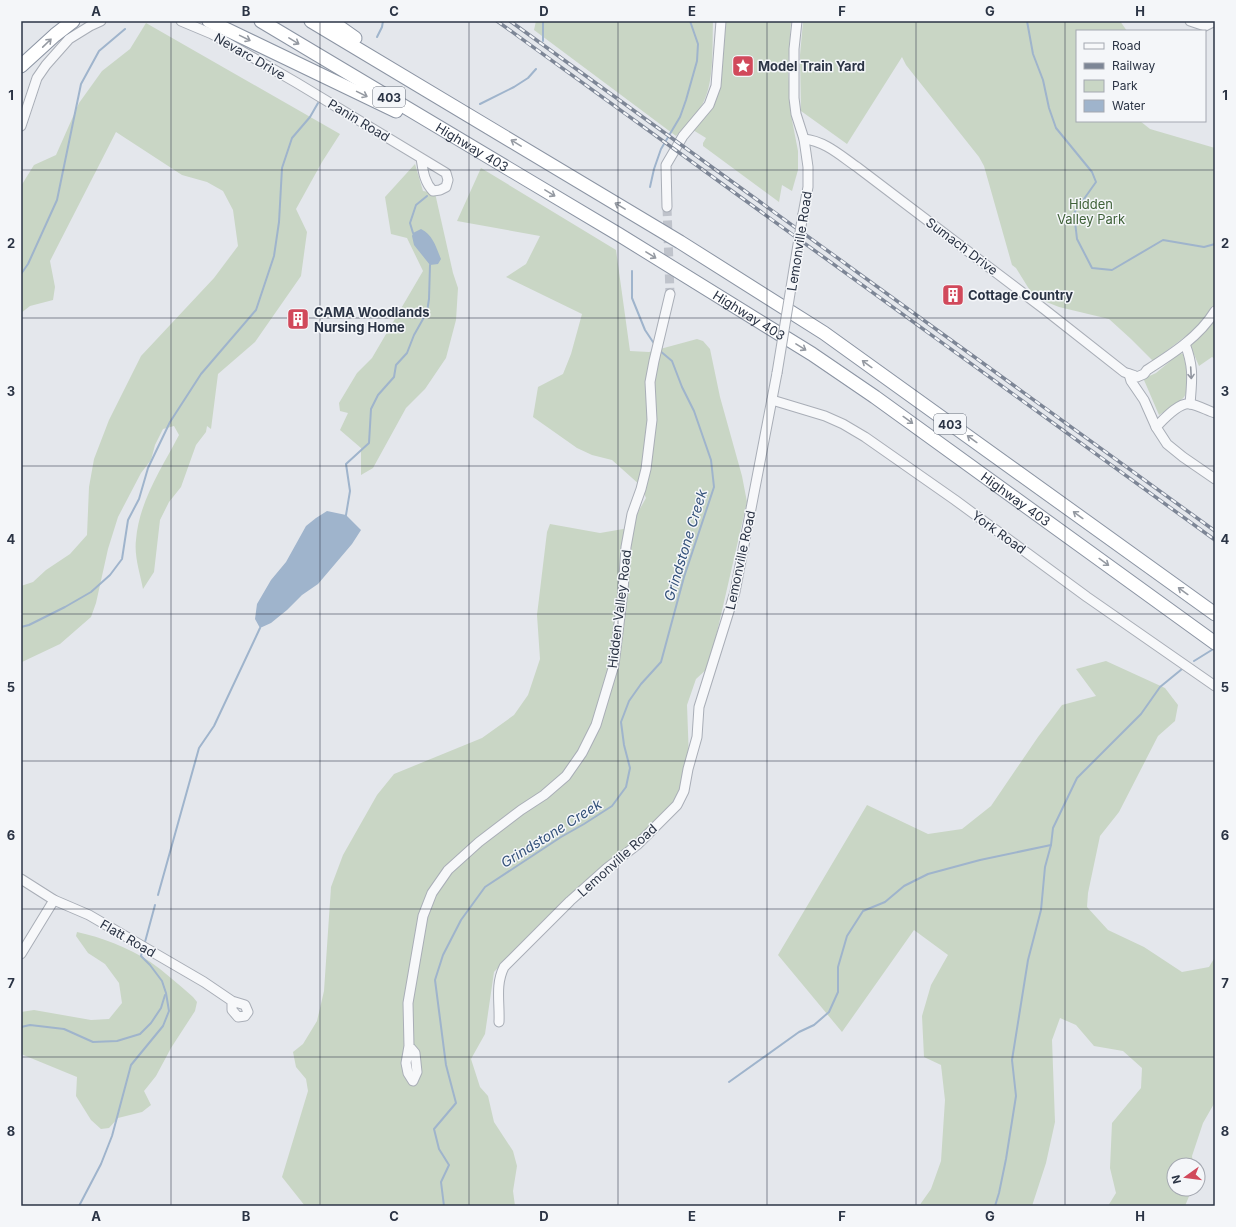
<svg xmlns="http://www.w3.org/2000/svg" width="1236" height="1227" font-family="Inter,sans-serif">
  <rect width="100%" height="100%" fill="#e4e7ec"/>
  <g fill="#c9d6c5">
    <path d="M536,21H713C712,48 715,84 701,107C695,117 684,127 676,136L534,30Z"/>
    <path d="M725,21H791L788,70L792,120L798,151V170L792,191L782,185L779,202L703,146V143L706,138L693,130L711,108Z"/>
    <path d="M813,21H1120L1127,31H1077V121H1140L1150,129L1215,148V359L1212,357L1199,366L1186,336L1153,361L1131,339L1109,319L1059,307L1034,297L1016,268L1012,265L984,166L979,157L906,65L902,57L847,144L801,111L800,55L803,22H812Z"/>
    <path d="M146,23L340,134L322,162L296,209L307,232L301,276L255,342L218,374L211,429L207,426L206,432L196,445L181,487L169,502L160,520L154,572L143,589C140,573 134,556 136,540C139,501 162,468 179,435L174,426L163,429L155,445L151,460L141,473L118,517L108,549L96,603L91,617L60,644L22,662L21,661V586L33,582L46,570L70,554L87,535L89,487L94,459L109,420L141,356L214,278L238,246L233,210L223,191L207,182L182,175L116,132L50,261L55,287L53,300L30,306L21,313V186L34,165L56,155L79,103L102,71L130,49Z"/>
    <path d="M415,164L423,191L435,193L453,273L458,288L456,320L446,358L425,389L406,408L373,468L361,475V448L340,430L348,413L340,411L339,403L357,373L372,358L423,271L407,238L391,234L385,197Z"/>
    <path d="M481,168L616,250L630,351L649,352L697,339L703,341L710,349L720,397L742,476L747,502L709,667L696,679L687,705L689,759L673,807L530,934L494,972L485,1034L471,1059L480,1087L488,1096L494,1122L513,1151L517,1166L513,1191L515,1206H305L282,1177L308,1091L306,1079L296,1067L293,1052L303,1044L317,1021L324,991L331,887L343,855L377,795L394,774L482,738L514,715L528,695L540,659L537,615L547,532L550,524L600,533L629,528L646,498L641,486L612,460L592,455L577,448L533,417L538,387L563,374L571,354L582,314L506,277L526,264L540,236L457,221Z"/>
    <path d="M1180,353L1183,354C1186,364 1192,394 1181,400L1182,402L1176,404L1159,415L1144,380L1145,378L1156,373Z"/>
    <path d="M1106,661L1165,688L1178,705L1175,721L1158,736L1119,812L1100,836L1088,893L1087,907L1108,930L1144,947L1182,972L1209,967L1215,957V1102L1203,1123L1192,1156L1193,1165H1174V1189H1192L1185,1206H1108L1116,1193L1110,1168L1112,1123L1141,1088L1142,1068L1123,1051L1094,1046L1076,1025L1060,1018L1052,1040L1055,1122L1046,1163L1032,1206H919L931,1189L941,1161L945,1100L941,1065L924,1057L922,1016L931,985L948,955L914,930L842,1032L778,955L867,805L928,834L962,829L991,806L1038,737L1062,705L1096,696L1076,669Z"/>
    <path d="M77,932C101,937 129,948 149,961C165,972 179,985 193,997L197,1002L195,1011L171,1048L156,1076L144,1091L151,1105L142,1112L118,1118L109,1128L101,1129L91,1120L76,1096L77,1077L21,1054V1012L34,1010L91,1020L109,1019L122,1003L119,983L105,964L88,953L76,936Z"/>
  </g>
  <g fill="#9fb4cc">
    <path d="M421,229C433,235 436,247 441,259L438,264L430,265L414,245L412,236L413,233Z"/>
    <path d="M327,511L346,515L361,530L352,544L318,584L302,595L287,610L271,623L260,628L255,619L257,604L271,580L286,562L306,526L316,518Z"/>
  </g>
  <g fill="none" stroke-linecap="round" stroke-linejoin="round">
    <g stroke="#9fb4cc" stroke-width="2">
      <path d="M1027,21L1033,54L1043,80L1049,108L1056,128L1092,172L1096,182L1074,213L1077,239L1092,268L1112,270L1163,240L1204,247L1215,244"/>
      <path d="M377,37L382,27L383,21"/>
      <path d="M543,41V21"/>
      <path d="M480,104L514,87L528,78L536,69"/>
      <path d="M650,187L654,169L661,149L680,117L686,100L697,61L698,44L690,21"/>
      <path d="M413,233L410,223L416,205L427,196"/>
      <path d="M632,271V298L645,330L655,345"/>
      <path d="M21,274L28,264L57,200L81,84L99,51L125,29"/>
      <path d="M346,515L350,491L346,464L369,443L371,409L378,395L394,377L396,365L407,353L414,335L427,312L429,299L430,265"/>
      <path d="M21,627L29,625L65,607L91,592L110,575L122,559L128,520L139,499L148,468L170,422L201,374L256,310L274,256L279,222L282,168L292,138L310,117L318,103"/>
      <path d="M1194,661L1215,648"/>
      <path d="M158,895L199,748L214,726L260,628"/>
      <path d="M145,942L155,905"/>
      <path d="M21,1027L30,1025L64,1029L93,1042L117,1041L140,1034L151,1023L161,1008L165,995"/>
      <path d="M729,1082L799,1032L814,1025L829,1012L838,992V967L847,936L863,911L885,902L904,886L928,874L980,860L1051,845"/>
      <path d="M79,1206L101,1164L112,1136L131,1065L163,1026L169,1011L166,993L162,981L150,965L141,956L142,952"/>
      <path d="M444,1206L441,1182L449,1165L439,1149L434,1129L456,1103L446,1065L435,980L443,955L461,920L485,887L561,837L584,824L612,806L626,787L630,768L624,745L621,722L629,701L641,684L661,662L684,577L714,487L711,460L694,411L682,387L672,361L659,350"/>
      <path d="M995,1206L999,1193L1006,1159L1016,1096L1012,1060L1028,960L1041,910L1045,867L1051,845L1053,828L1077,778L1141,714L1160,687L1182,669"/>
    </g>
    <path stroke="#bfc3cb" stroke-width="9" stroke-dasharray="9 4.5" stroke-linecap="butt" d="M667,207L670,294"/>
    <g stroke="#a9aeb7" stroke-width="11">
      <g id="minor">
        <path d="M181,21L212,34L297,83L446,173L448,180L446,187L440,190L433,191C424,182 423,170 421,158"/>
        <path d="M797,21L794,49V98L796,114L804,139L808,167V187L803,214"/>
        <path d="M1190,21L1205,26L1215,21"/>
        <path d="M21,126L37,78L46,65L69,39L90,26L101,21"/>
        <path d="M804,139C825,141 841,156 857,167L1044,309L1124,372C1128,374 1133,374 1137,377L1144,374L1147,370C1172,354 1199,337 1215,311"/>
        <path d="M667,207L666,165L683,136L709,105L716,86L721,21"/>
        <path d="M1185,344C1194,367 1192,380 1190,404"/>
        <path d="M1129,374L1131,381L1144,400L1156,427L1167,444L1183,457L1215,479"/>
        <path d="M772,400L825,416L843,424L865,437L955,500L1087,597L1215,686"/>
        <path d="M1156,427C1164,419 1179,402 1190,404C1198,405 1208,411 1215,413"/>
        <path d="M21,879L54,900L89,915L204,982L232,1001L245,1005L248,1012L245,1016L238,1017L232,1010V1001"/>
        <path d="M21,954L54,900"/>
        <path d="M499,1022C500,1003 495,985 504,967L570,901L607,868L637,845L677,805L684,791L688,769L697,737L699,707L735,592L777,373"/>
        <path d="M409,1046L415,1053L417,1072L413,1081L408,1073L406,1063L409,1046L408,1003L423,916L432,893L448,870L479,842L521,810L544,795L566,776L582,753L596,725L614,665L623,591L626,547L632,514L641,489L646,469L652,420L650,382L654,361L670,294"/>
      </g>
    </g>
    <g stroke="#8b94a3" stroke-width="15">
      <g id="highway">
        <path d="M209,21L396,111"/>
        <path id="s1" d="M261,21L618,234L812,354L875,397L1215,643"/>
        <path d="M311,21L680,242L824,333L1215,614"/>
        <path d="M331,21L355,38"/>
        <path d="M21,66L55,35L73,21"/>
      </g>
    </g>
    <use href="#minor" stroke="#f7f8fa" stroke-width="9"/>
    <use href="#highway" stroke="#fff" stroke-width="13"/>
    <g stroke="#7d8696" stroke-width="3.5">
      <g id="rail">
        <path d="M497,21L1215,540"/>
        <path d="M510,21L1215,531"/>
      </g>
    </g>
    <use href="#rail" stroke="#f4f6f9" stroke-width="2" stroke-dasharray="6" stroke-linecap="butt"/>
    <g stroke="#a9aeb7" stroke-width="11" stroke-linecap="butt">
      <path id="minor-bridge" d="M777,373L803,214"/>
    </g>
    <use href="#minor-bridge" stroke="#f7f8fa" stroke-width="9"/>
  </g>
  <defs><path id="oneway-shaft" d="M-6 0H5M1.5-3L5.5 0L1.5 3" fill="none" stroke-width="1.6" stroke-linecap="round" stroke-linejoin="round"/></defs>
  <g stroke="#959aa2">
    <use href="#oneway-shaft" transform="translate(245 38) rotate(26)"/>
    <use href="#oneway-shaft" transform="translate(294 41) rotate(31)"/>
    <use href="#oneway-shaft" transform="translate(47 43) rotate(-44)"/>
    <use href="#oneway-shaft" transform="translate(362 94) rotate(26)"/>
    <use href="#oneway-shaft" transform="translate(516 143) rotate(-149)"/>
    <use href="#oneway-shaft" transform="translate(550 193) rotate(31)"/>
    <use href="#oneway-shaft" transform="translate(620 206) rotate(-149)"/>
    <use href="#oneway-shaft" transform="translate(651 255) rotate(32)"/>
    <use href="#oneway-shaft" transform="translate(801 347) rotate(32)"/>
    <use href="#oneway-shaft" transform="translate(867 364) rotate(-144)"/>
    <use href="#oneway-shaft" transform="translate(908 420) rotate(36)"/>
    <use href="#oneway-shaft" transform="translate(972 439) rotate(-144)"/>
    <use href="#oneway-shaft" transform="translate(1078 515) rotate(-144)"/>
    <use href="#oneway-shaft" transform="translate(1104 562) rotate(36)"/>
    <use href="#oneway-shaft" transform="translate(1183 591) rotate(-144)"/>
  </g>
  <use stroke="#9196a0" href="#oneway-shaft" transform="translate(1191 373) rotate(87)"/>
  <path fill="none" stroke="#2b3445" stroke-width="1" stroke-opacity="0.55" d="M171,21V1206M320,21V1206M469,21V1206M618,21V1206M767,21V1206M916,21V1206M1065,21V1206M21,170H1215M21,318H1215M21,466H1215M21,614H1215M21,761H1215M21,909H1215M21,1057H1215"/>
  <defs>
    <g id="sight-square" transform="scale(1.15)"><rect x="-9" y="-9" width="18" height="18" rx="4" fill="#d1495b" stroke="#f4f6f9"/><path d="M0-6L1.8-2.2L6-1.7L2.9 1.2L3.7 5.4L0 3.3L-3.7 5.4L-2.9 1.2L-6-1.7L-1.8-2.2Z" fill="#fff"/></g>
    <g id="building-square" transform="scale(1.15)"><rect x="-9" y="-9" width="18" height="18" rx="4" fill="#d1495b" stroke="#f4f6f9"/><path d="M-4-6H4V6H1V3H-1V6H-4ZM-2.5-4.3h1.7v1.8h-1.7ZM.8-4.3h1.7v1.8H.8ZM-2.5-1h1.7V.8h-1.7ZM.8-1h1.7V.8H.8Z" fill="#fff"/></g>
  </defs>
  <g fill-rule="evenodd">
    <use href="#sight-square" x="743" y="66"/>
    <use href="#building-square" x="953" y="295"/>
    <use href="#building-square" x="298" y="319"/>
  </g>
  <g text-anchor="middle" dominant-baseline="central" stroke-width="3" stroke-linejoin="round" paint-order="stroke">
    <g fill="#f4f6f9" stroke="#676e7b" stroke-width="1">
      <rect x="373" y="87" width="32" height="20" rx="3"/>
      <rect x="934" y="414" width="32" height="20" rx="3"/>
    </g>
    <g font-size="12" font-weight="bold" fill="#2b3445">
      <text x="389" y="97">403</text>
      <text x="950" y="424">403</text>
    </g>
    <g font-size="13" fill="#2b3445" stroke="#f4f6f9">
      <text transform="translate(250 56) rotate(30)">Nevarc Drive</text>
      <text transform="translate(359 120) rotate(31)">Panin Road</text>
      <text stroke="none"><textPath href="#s1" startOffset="246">Highway 403</textPath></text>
      <text transform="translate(799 241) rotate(-81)">Lemonville Road</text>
      <text transform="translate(962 246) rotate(37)">Sumach Drive</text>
      <text stroke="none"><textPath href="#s1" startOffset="570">Highway 403</textPath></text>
      <text stroke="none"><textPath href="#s1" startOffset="894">Highway 403</textPath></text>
      <text transform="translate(999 532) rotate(36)">York Road</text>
      <text transform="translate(740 560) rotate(-78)">Lemonville Road</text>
      <text transform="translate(619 609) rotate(-83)">Hidden Valley Road</text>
      <text transform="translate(617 860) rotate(-42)">Lemonville Road</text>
      <text transform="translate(128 938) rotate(30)">Flatt Road</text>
    </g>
    <g font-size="13" font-weight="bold" fill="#2b3445" stroke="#f4f6f9" text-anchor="start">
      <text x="758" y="66">Model Train Yard</text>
      <text x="968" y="295">Cottage Country</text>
      <text x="314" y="312">CAMA Woodlands<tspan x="314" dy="15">Nursing Home</tspan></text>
    </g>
    <g font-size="13" fill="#3f6138" stroke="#f4f6f9">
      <text x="1091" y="204">Hidden<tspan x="1091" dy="15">Valley Park</tspan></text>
    </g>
    <g font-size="14" font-style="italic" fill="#34527a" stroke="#f4f6f9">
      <text transform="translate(685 545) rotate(-73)">Grindstone Creek</text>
      <text transform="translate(551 833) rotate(-32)">Grindstone Creek</text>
    </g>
  </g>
  <rect width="1236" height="1227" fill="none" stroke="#f4f6f9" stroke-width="44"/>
  <rect x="1076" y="30" width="130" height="92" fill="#f4f6f9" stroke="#a4a8b1"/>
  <rect x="1084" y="43" width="20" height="6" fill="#f7f8fa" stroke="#a4a8b1"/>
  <text x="1112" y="50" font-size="12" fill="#2b3445">Road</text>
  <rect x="1084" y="63" width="20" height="6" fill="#7d8696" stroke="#a4a8b1"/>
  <text x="1112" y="70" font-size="12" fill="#2b3445">Railway</text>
  <rect x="1084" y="80" width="20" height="12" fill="#c9d6c5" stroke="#a4a8b1"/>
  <text x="1112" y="90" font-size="12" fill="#2b3445">Park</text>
  <rect x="1084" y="100" width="20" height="12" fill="#9fb4cc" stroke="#a4a8b1"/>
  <text x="1112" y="110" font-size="12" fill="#2b3445">Water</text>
  <g transform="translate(1186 1177) rotate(256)"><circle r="19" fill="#f4f6f9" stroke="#a4a8b1"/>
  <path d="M0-3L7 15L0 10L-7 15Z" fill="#d1495b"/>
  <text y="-6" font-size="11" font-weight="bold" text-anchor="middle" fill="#2b3445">N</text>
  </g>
  <rect x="22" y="22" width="1192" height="1183" fill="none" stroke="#2b3445" stroke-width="1.5"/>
  <g font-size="13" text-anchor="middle" font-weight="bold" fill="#2b3445">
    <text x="96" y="16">A</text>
    <text x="246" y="16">B</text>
    <text x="394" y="16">C</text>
    <text x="544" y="16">D</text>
    <text x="692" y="16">E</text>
    <text x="842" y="16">F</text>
    <text x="990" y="16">G</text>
    <text x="1140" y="16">H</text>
    <text x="11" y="100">1</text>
    <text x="1225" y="100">1</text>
    <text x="11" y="248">2</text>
    <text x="1225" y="248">2</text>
    <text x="11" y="396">3</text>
    <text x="1225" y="396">3</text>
    <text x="11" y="544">4</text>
    <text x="1225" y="544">4</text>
    <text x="11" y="692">5</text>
    <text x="1225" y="692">5</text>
    <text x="11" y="840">6</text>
    <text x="1225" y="840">6</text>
    <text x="11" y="988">7</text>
    <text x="1225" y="988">7</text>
    <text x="11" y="1136">8</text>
    <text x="1225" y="1136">8</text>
    <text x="96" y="1221">A</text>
    <text x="246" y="1221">B</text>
    <text x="394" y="1221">C</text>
    <text x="544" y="1221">D</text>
    <text x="692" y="1221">E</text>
    <text x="842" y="1221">F</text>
    <text x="990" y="1221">G</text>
    <text x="1140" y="1221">H</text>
  </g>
</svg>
